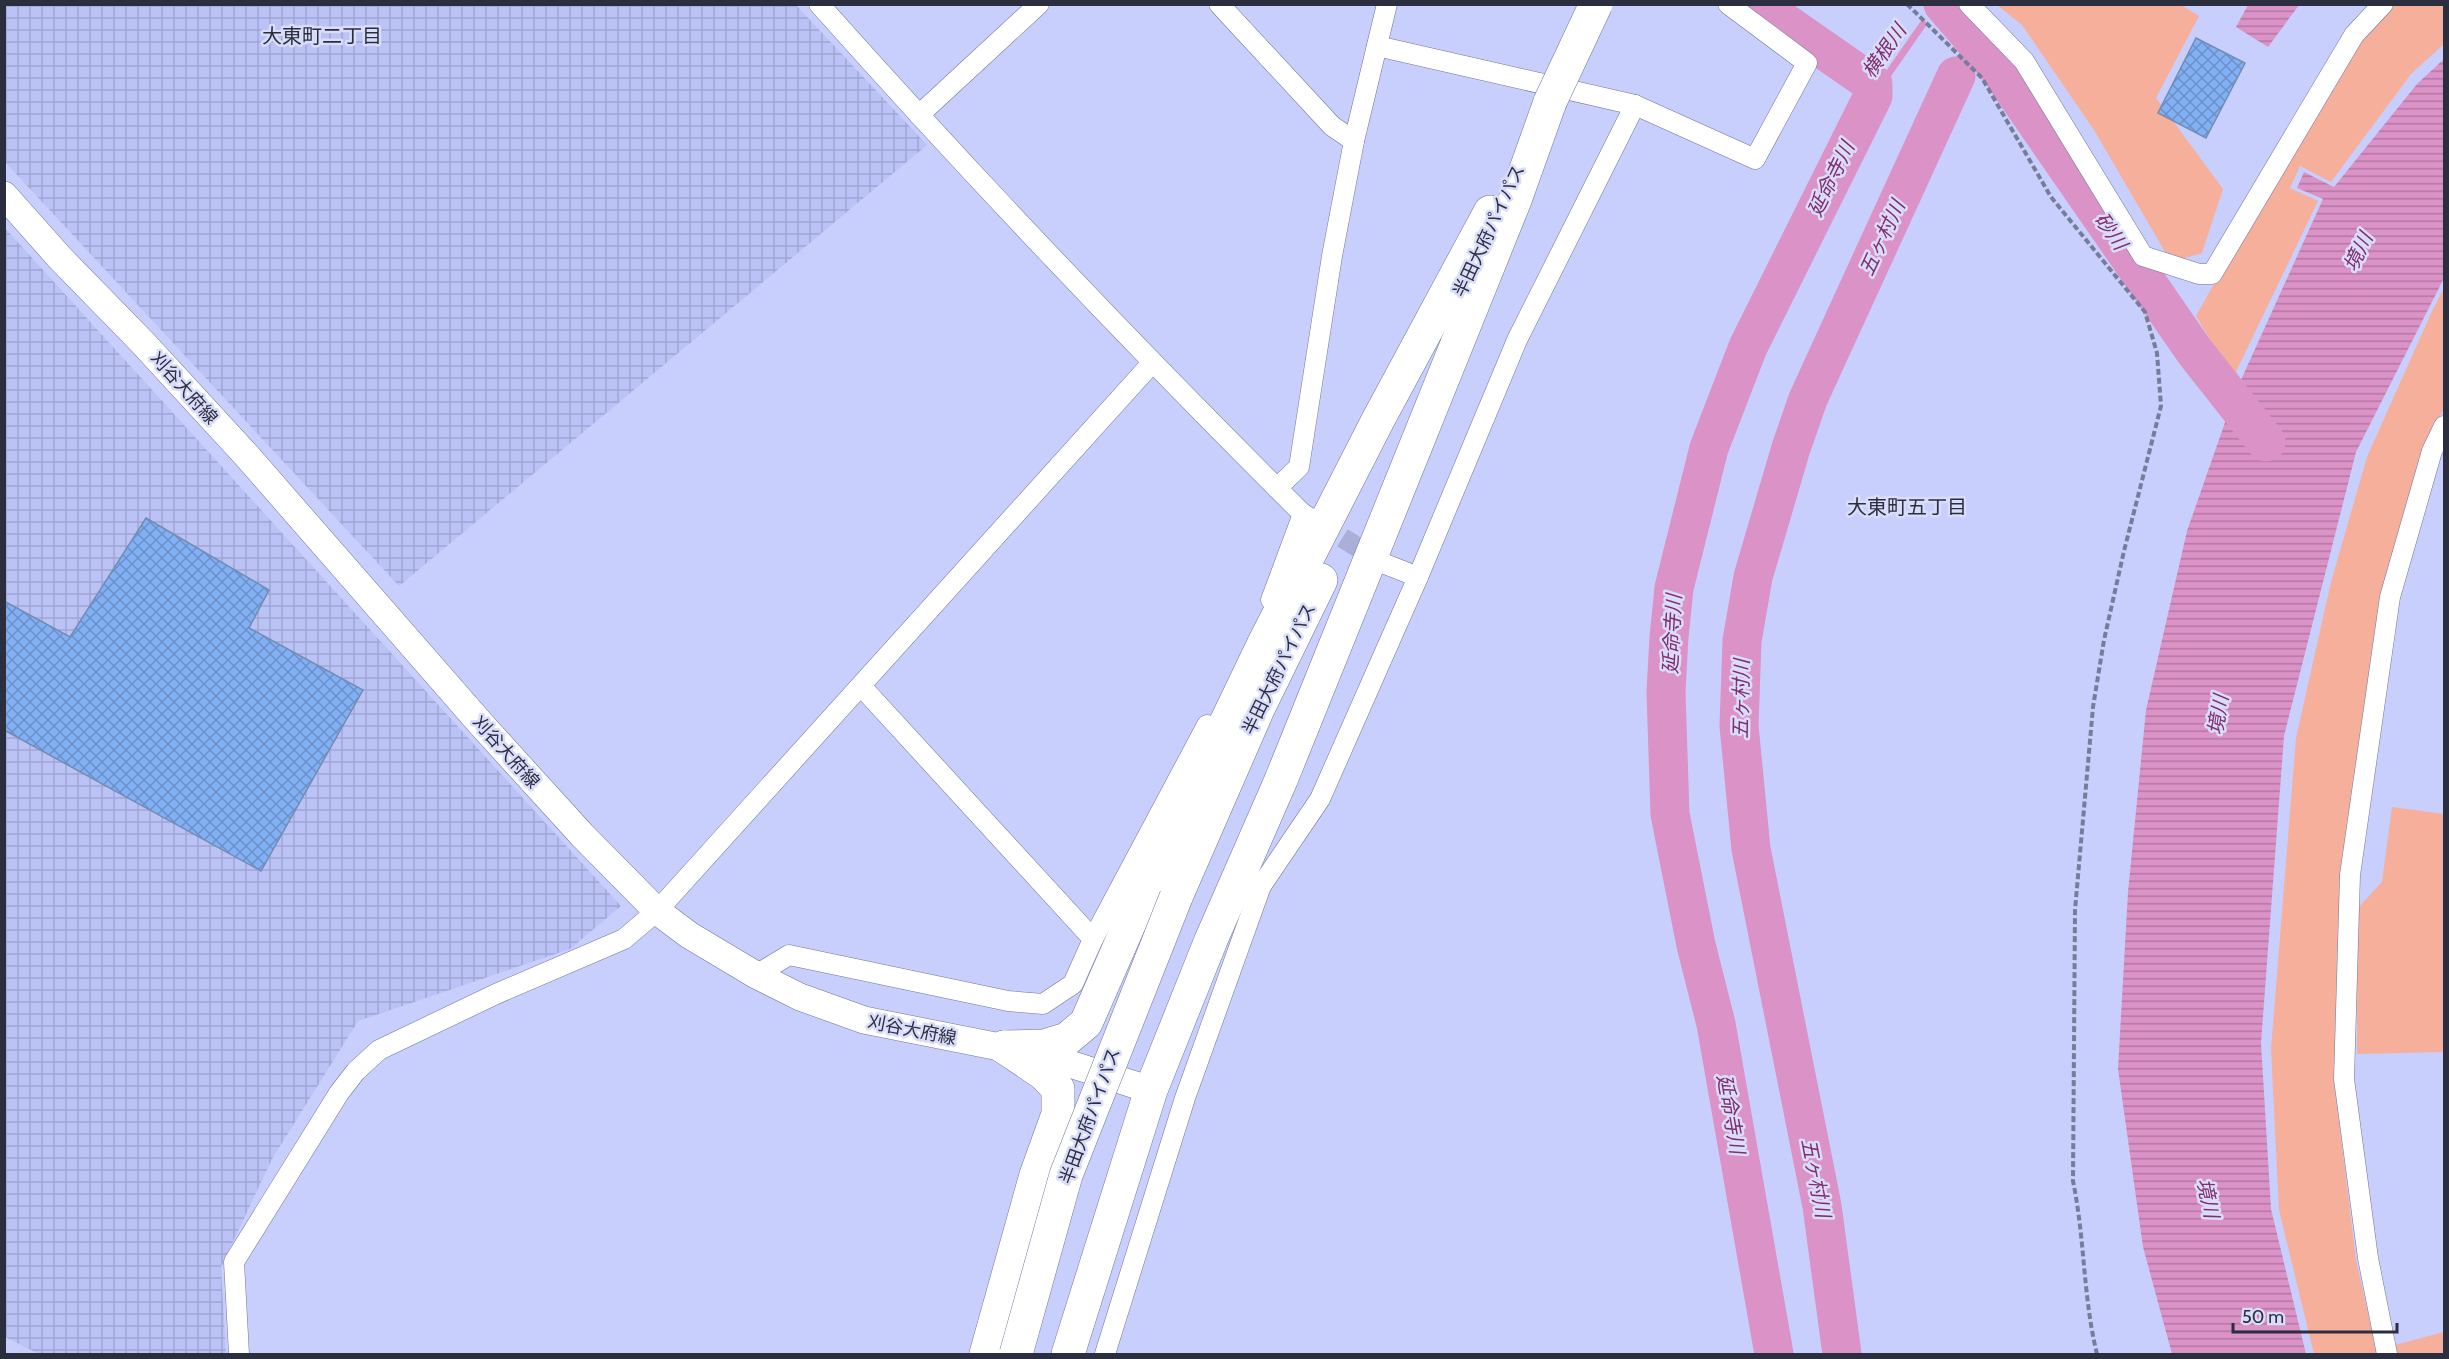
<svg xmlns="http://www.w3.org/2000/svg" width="2449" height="1359" font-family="Cabin,'Noto Sans JP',sans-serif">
  <defs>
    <pattern id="industrial-grid" width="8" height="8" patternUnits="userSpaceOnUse" patternTransform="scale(1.5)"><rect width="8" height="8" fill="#bac2f6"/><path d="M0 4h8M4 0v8" fill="none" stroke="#a0a7d4"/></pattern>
    <pattern id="water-rules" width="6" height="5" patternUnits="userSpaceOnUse" patternTransform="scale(1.5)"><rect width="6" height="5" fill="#db92c6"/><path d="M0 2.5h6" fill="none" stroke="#b278a2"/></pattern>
    <pattern id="building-cross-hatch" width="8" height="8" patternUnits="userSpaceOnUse" patternTransform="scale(1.5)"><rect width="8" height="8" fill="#82b0f4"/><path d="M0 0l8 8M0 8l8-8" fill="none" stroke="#6b90c7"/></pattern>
  </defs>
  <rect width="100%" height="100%" fill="#c8cffc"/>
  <g fill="url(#industrial-grid)">
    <path d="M5,4L796,5L927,145L399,586L5,162Z"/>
    <path d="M4,227L621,906L570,949L358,1021L272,1159L221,1267L226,1354H39L5,1337Z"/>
  </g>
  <g fill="#f5af9a">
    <path d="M1997,5H2181L2199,16L2156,98L2223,189L2202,253L2171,262L2094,130L2022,25Z"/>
    <path d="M2391,5H2444V44L2411,74L2331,182L2300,166L2290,188L2318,201L2233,378L2196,316L2259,203L2358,39Z"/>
    <path d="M2444,288V408L2424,449L2341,874L2334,1081L2356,1260L2377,1354H2314L2279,1210L2271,1049L2296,738L2331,582L2367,457L2433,309Z"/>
    <path d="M2392,807L2444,814V1052L2357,1054V909L2382,882Z"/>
    <path d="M2444,1332V1354H2392L2391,1346Z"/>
  </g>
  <g fill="url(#water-rules)">
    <path d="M2248,5V4L2299,5L2268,47L2236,27Z"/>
    <path d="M2444,59V278L2356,452L2284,736L2261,1043L2271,1209L2306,1354H2172L2143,1247L2118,1069L2128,892L2146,710L2187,531L2236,391L2323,199L2297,188L2304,172L2334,187L2417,84Z"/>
  </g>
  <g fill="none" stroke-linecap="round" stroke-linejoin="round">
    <path stroke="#db92c6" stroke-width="7" d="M1873,96L1923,24"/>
    <g stroke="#db92c6" stroke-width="39">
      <path d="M1758,4L1873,84V96L1748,347L1709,448L1674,588L1669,637L1666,692L1670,814L1696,945L1716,1024L1774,1354"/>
      <path d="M1943,4L1999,69L2195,352L2266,442"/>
      <path d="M1842,1354L1822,1206L1751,849L1739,726L1742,641L1753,577L1791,448L1808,399L1956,76"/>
    </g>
  </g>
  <g fill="url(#building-cross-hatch)" stroke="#738cb1" stroke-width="1.5">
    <path d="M2196,38L2245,63L2206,138L2158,113Z"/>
    <path d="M146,518L269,590L249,628L363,690L261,871L4,730V601L70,637Z"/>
  </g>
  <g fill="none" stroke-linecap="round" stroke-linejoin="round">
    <path stroke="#a9afd6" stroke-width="20" stroke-dasharray="20 10" stroke-linecap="butt" d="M1317,522L1378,560"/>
    <g stroke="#70769f" stroke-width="21">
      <g id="street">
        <path d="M819,4C975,179 1137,349 1303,514"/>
        <path d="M1219,4L1332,126L1354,141"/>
        <path d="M1969,4L2024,61L2143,256L2199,274H2212L2354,35L2383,4"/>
        <path d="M1377,46L1635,105L1755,159L1807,63L1728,4"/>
        <path d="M919,115L1039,4"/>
        <path d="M1277,488L1299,467L1332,256L1354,141L1387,4"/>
        <path d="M1385,564L1418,577"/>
        <path d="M1271,600L1303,514L1312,519"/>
        <path d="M861,686L1093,939"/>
        <path d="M756,975L789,955L1008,1001L1043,1004L1073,984L1093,939L1207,725"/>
        <path d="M239,1354L234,1262L339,1093L356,1071L379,1050L496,994L624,939L657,911L1152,363"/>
        <path d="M1105,1354L1185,1098L1261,886L1320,799L1418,577L1517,340L1635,105"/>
        <path d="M2387,1354L2368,1258L2344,1079L2350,875L2390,597L2432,451L2444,426"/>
      </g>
    </g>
    <g stroke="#70769f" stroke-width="28">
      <path id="secondary" d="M4,195L60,258L143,343L247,456L481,724L582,835L657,911L689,935L756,975L800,997L864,1020L1045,1056L1151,1090"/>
    </g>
    <g stroke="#70769f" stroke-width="34">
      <g id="highway">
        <path d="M1176,897L1258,709L1321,580"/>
        <path d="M1004,1047L1044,1046L1067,1039L1086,1023L1128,927L1263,645L1378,420L1490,212"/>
        <path d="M986,1354L1036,1175L1058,1114V1089L1044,1074L1004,1047"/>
        <path d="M1068,1354L1151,1090L1211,940L1281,780L1515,200L1550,102"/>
      </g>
    </g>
    <path stroke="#777c9a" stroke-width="4" stroke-dasharray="6 3" stroke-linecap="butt" d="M1907,4L1982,78L2051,197L2145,312L2157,353L2161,406L2124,551L2104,640L2093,707L2075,910L2073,1181C2085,1239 2083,1298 2097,1354"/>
    <use href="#street" stroke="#fff" stroke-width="20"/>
    <use href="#secondary" stroke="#fff" stroke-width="27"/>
    <use href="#highway" stroke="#fff" stroke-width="33"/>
    <g stroke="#70769f" stroke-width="34" stroke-linecap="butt">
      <g id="highway-bridge">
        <path d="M1550,102L1596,4"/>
        <path d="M1016,1354L1066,1175L1176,897"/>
      </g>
    </g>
    <use href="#highway-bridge" stroke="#fff" stroke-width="33"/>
  </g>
  <g text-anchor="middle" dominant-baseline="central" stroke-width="5" stroke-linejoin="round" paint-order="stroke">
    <g font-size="18" fill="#2b2e3f" stroke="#d9ddf9">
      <text transform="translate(1489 231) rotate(-65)">半田大府パイパス</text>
      <text transform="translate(184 388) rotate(48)">刈谷大府線</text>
      <text transform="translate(1279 669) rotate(-64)">半田大府パイパス</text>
      <text transform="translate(506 752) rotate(48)">刈谷大府線</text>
      <text transform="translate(912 1030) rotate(11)">刈谷大府線</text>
      <text transform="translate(1090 1116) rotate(-70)">半田大府パイパス</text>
    </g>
    <g font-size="20" fill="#2b2e3f" stroke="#d9ddf9">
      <text x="322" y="36">大東町二丁目</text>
      <text x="1907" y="507">大東町五丁目</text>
    </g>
    <g font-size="20" font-style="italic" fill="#822d6e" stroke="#d9ddf9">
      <text transform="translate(1884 51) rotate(-55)">横根川</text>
      <text transform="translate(1831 179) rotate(-64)">延命寺川</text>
      <text transform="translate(2111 231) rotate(55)">砂川</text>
      <text transform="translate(1882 238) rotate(-65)">五ヶ村川</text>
      <text transform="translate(2358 252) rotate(-64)">境川</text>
      <text transform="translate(1672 634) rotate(-87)">延命寺川</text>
      <text transform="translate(1741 699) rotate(-89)">五ヶ村川</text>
      <text transform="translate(2218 715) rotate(-81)">境川</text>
      <text transform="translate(1731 1114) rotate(80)">延命寺川</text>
      <text transform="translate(1816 1178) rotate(79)">五ヶ村川</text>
      <text transform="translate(2208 1198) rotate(78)">境川</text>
    </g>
  </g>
  <rect width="2449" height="1359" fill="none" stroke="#2b2e3f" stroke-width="12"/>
  <path d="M2233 1323v9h164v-9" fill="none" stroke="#2b2e3f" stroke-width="3"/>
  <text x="2242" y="1323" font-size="18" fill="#2b2e3f" stroke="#d9ddf9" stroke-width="4.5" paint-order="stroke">50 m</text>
</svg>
